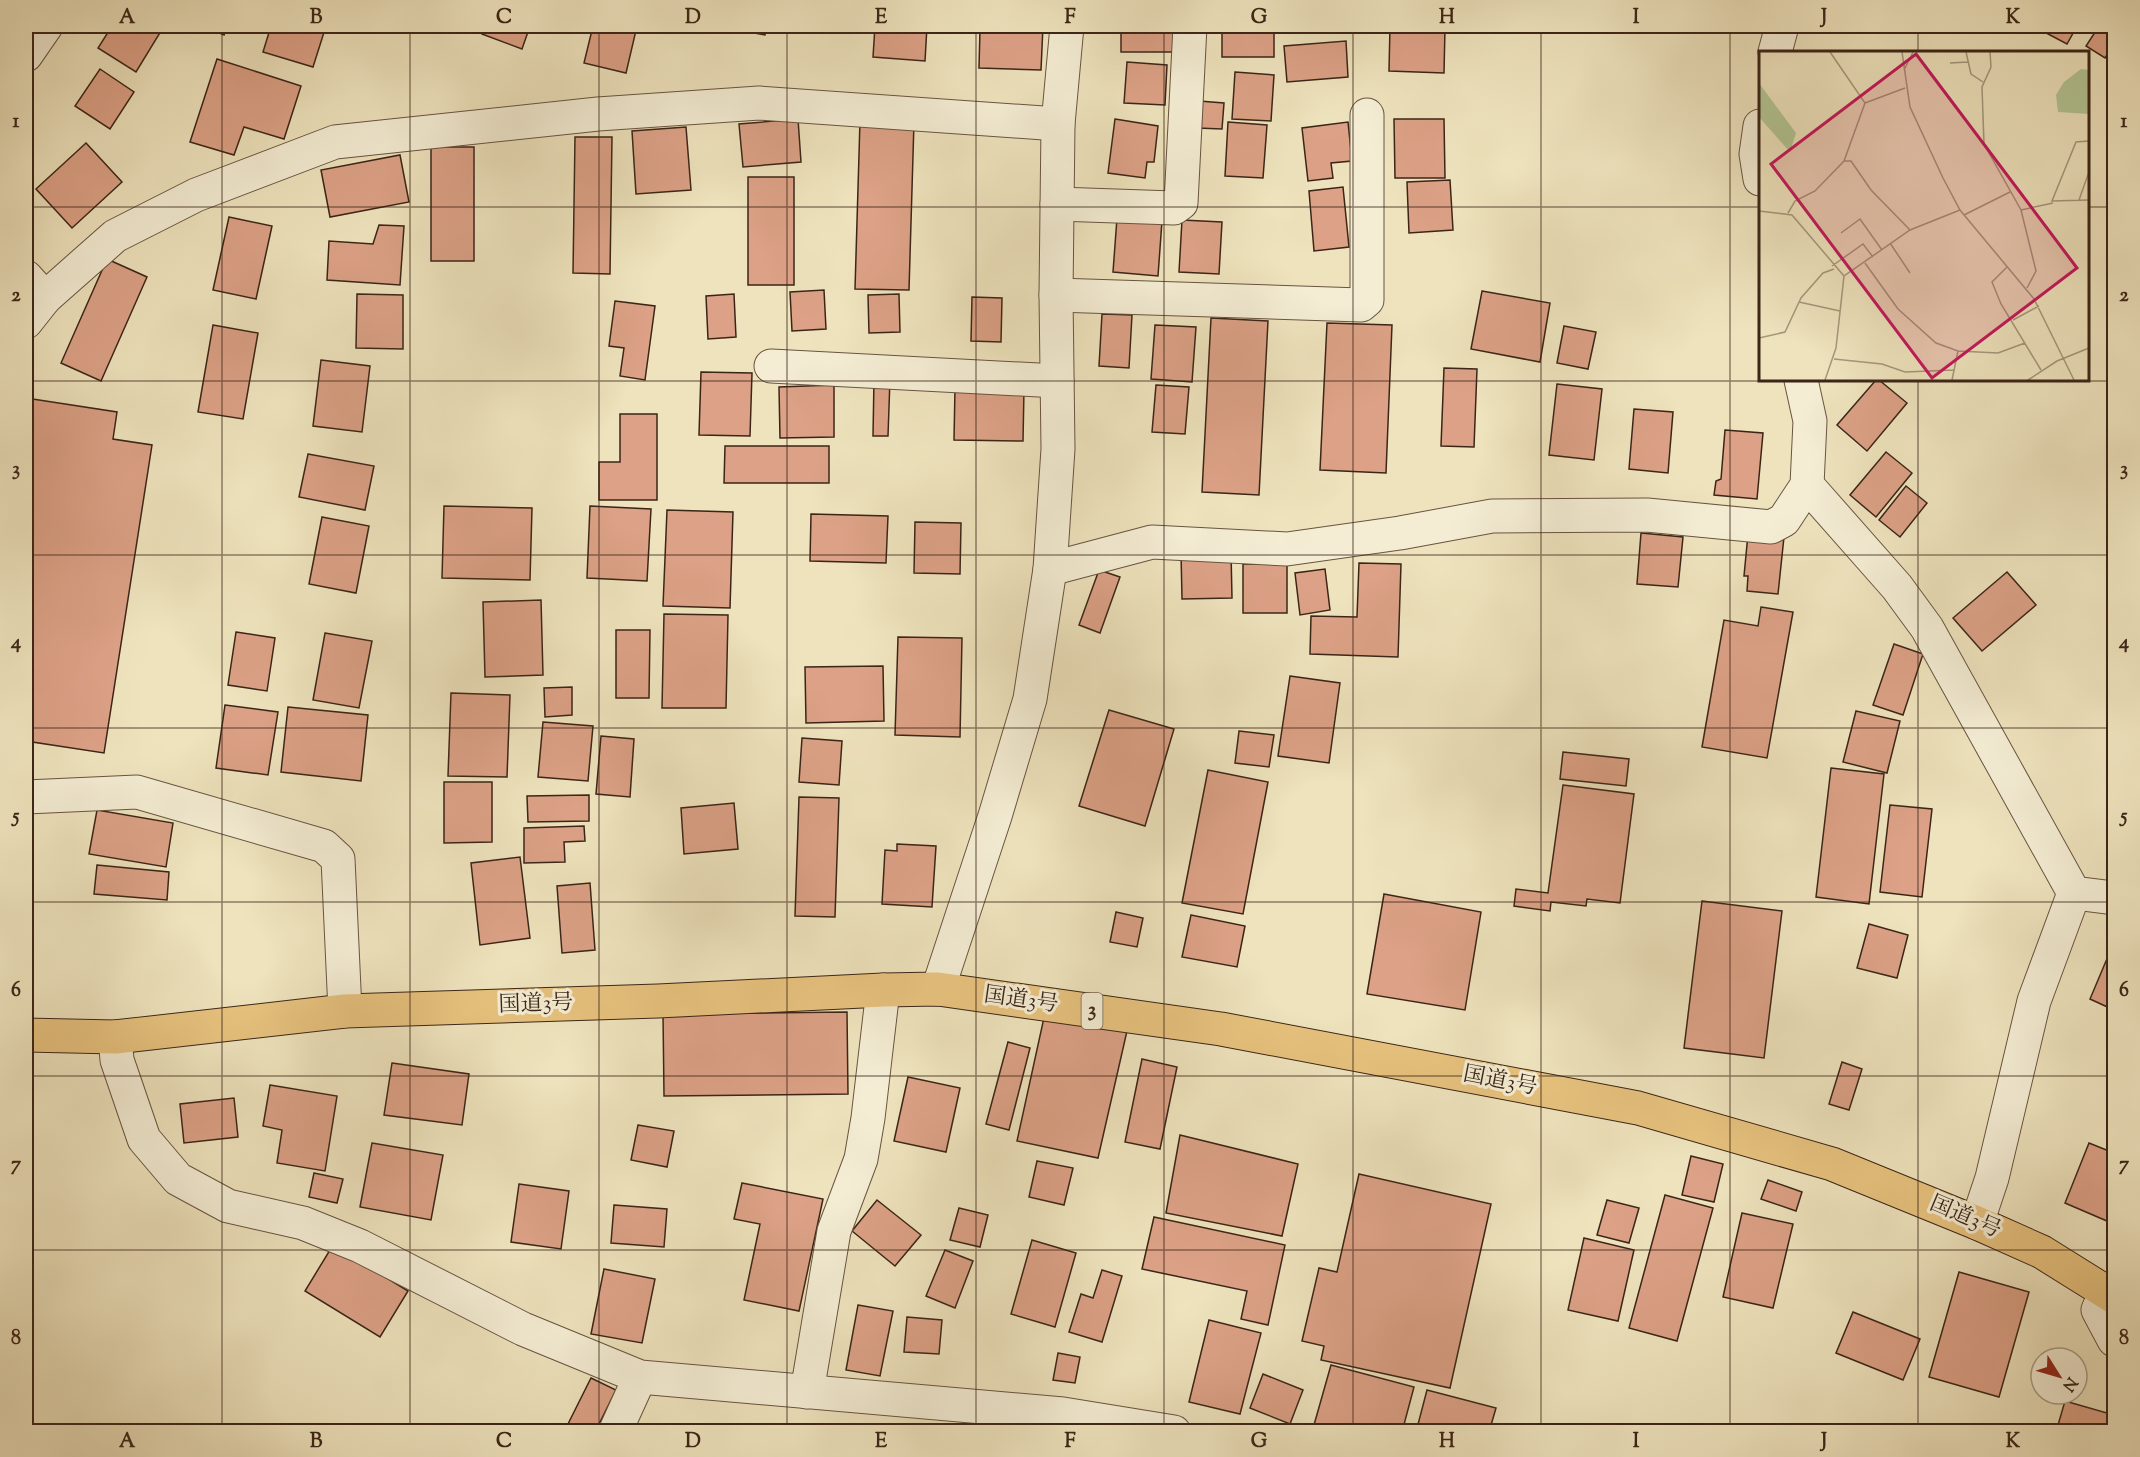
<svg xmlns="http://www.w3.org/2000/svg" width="2140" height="1457" font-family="'Sorts Mill Goudy','Noto Serif JP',serif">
  <rect width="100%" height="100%" fill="#eee3bd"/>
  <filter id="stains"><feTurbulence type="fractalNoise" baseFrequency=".00333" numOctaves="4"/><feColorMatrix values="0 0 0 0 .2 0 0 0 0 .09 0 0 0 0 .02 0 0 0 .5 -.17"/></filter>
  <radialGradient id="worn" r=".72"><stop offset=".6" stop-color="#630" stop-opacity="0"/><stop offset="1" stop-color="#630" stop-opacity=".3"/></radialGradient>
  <g fill="#dca186" stroke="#3b2517" stroke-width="1.5">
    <path d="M112,26H152L161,31L136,72L98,48Z"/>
    <path d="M204,26H228L224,35Z"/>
    <path d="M271,26H326L313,67L263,52Z"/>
    <path d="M485,26H530L522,49L482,34Z"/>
    <path d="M593,26H637L626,73L584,63Z"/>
    <path d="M714,26H767L765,35Z"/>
    <path d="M875,26H927L925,61L873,57Z"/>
    <path d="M1015,26H1043L1041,70L979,68L980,29L1015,30Z"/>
    <rect x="1121" y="26" width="53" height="26"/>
    <rect x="1222" y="26" width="52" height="31"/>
    <path d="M1390,26L1445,28L1444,73L1389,71Z"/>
    <path d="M2033,26H2077L2067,44Z"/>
    <path d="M2099,26H2114V42L2105,58L2086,46Z"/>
    <path d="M1346,41L1348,77L1287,82L1284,46Z"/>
    <path d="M217,59L301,86L284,139L244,127L234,155L190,142Z"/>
    <path d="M1127,62L1167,65L1165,105L1124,103Z"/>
    <path d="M100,69L134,92L110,129L75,106Z"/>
    <path d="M1235,72L1274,75L1271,121L1232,119Z"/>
    <path d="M1199,101L1224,103L1222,129L1197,128Z"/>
    <path d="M798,119L801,162L743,167L739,124Z"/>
    <path d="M1115,119L1158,126L1154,162H1147L1145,178L1108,173Z"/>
    <path d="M1394,119H1444L1445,178H1395Z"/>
    <path d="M860,121L914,122L909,290L855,289Z"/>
    <path d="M1228,122L1267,125L1263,178L1225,176Z"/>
    <path d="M1348,122L1352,161L1331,163L1333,178L1308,181L1302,128Z"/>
    <path d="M686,127L691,190L636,194L632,131Z"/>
    <path d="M575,137H612L610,274L573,273Z"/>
    <path d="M86,143L122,182L72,228L36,189Z"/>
    <rect x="431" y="147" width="43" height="114"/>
    <path d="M400,155L409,202L330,217L321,170Z"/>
    <rect x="748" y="177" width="46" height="108"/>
    <path d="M1450,180L1453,230L1409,233L1407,182Z"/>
    <path d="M1343,187L1349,247L1314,251L1309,191Z"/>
    <path d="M229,217L272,226L256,299L213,290Z"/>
    <path d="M1117,218L1162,221L1158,276L1113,272Z"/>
    <path d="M1182,220L1222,222L1219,274L1179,272Z"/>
    <path d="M379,225L404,226L400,285L327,280L329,241L373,244Z"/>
    <path d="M107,259L147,277L101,381L61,363Z"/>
    <path d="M824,290L826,329L792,331L790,292Z"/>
    <path d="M1482,291L1550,303L1540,362L1471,349Z"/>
    <path d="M357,294L403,295V349L356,348Z"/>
    <path d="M734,294L736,337L708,339L706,296Z"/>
    <path d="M899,294L900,332L869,333L868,295Z"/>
    <path d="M972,297L1002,298L1001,342L971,341Z"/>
    <path d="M615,301L655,306L645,380L620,376L624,348L609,346Z"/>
    <path d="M1102,314L1132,315L1129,368L1099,366Z"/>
    <path d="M1211,318L1268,321L1259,495L1202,492Z"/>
    <path d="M1327,323L1392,325L1386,473L1320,470Z"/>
    <path d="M213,325L258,333L243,419L198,412Z"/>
    <path d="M1155,325L1196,327L1192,382L1151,379Z"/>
    <path d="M1564,326L1596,332L1588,369L1557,363Z"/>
    <path d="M321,360L370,366L362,432L313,426Z"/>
    <path d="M1444,368L1477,369L1474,447L1441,446Z"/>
    <path d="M701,372L752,373L750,436L699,435Z"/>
    <path d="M874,379H890L888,436H873Z"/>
    <path d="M1876,380H1879L1907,403L1867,451L1837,425Z"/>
    <path d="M1557,384L1602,389L1594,460L1549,455Z"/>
    <path d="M834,385V437L780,438L779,387Z"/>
    <path d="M1156,385L1189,387L1185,434L1152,432Z"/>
    <path d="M955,388L1024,389L1023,441L954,440Z"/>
    <path d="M26,398L117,412L113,439L152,445L104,753L26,741Z"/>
    <path d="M1634,409L1673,412L1668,473L1629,469Z"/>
    <path d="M620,414H657V500H599V462H620Z"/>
    <path d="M1725,430L1763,433L1757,499L1714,495L1716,481L1721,479Z"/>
    <path d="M725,446H829V483H724Z"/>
    <path d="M1886,452L1912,473L1876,517L1850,495Z"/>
    <path d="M308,454L374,466L365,510L299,497Z"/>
    <path d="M1906,486L1927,503L1900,537L1879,520Z"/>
    <path d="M444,506L532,508L530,580L442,578Z"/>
    <path d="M590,506L651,509L647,581L587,578Z"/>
    <path d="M667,510L733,512L730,608L663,606Z"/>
    <path d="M811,514L888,516L886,563L810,561Z"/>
    <path d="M322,517L369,526L356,593L309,584Z"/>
    <path d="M915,522L961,523L960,574L914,573Z"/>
    <path d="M1641,533L1683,537L1678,587L1637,584Z"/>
    <path d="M1748,534L1784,537L1778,594L1747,591L1748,576H1744Z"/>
    <path d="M1231,552L1232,598L1182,599L1181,553Z"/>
    <path d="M1359,563L1401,564L1398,657L1310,654L1311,616L1357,617Z"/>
    <rect x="1243" y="564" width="44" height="49"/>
    <path d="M1325,569L1330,610L1300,615L1295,573Z"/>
    <path d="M1099,570L1120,577L1100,633L1079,625Z"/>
    <path d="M2007,572L2036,605L1982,651L1953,618Z"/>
    <path d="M541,600L543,675L485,677L483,602Z"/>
    <path d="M1761,607L1793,612L1767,758L1702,747L1724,620L1758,626Z"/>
    <path d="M664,614L728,615L726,708H662Z"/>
    <path d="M616,630H650L649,698H616Z"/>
    <path d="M236,632L275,638L267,691L228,685Z"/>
    <path d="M325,633L372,641L359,708L313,700Z"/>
    <path d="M898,637L962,638L960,737L895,735Z"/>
    <path d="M1894,644L1923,654L1903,715L1873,705Z"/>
    <path d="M883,666L884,721L806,723L805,667Z"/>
    <path d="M1290,676L1340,683L1329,763L1278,756Z"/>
    <path d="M572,687V715L545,717L544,688Z"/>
    <path d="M451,693L510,695L507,777L448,776Z"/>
    <path d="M225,705L278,712L268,775L216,768Z"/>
    <path d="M288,707L368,715L361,781L281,772Z"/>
    <path d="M1109,710L1174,729L1145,826L1079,806Z"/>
    <path d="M1856,711L1900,721L1887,773L1843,762Z"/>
    <path d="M543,722L593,726L588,781L538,777Z"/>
    <path d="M1239,731L1274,735L1269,767L1235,763Z"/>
    <path d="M601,736L634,739L630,797L596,794Z"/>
    <path d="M802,738L842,741L839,785L799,782Z"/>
    <path d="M1563,752L1629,759L1626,786L1560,779Z"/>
    <path d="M1831,768L1884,774L1869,904L1816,897Z"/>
    <path d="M1208,770L1268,782L1243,914L1182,903Z"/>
    <path d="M444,782H492V842L444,843Z"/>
    <path d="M1563,785L1634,794L1620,903L1587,899L1586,906L1551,902L1550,911L1514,906L1516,889L1548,893Z"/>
    <path d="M589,795V821L528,822L527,796Z"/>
    <path d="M799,797L839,798L835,917L795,916Z"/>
    <path d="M734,803L738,849L684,854L681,808Z"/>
    <path d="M1890,805L1932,809L1922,897L1880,892Z"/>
    <path d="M97,810L173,823L166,867L89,854Z"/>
    <path d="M584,826L585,841L564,842L565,862L524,863V828Z"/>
    <path d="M897,844L936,846L932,907L882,904L885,850L897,851Z"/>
    <path d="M520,857L530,938L480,945L471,863Z"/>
    <path d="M97,865L169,872L167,900L94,894Z"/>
    <path d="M590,883L595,950L562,953L557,886Z"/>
    <path d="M1384,894L1481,912L1465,1010L1367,994Z"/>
    <path d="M1702,901L1782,911L1764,1058L1684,1048Z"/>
    <path d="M1116,912L1143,918L1137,947L1110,942Z"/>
    <path d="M1191,915L1245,926L1237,967L1182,957Z"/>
    <path d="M1869,924L1908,935L1897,978L1857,968Z"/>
    <path d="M2114,942V1010L2090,999Z"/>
    <path d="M847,1012L848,1094L664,1096L663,1014Z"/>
    <path d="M1045,1013L1127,1031L1098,1158L1017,1141Z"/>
    <path d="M1008,1042L1030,1048L1009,1130L986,1124Z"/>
    <path d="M1142,1059L1177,1067L1160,1149L1125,1142Z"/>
    <path d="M1842,1062L1862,1069L1849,1110L1829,1104Z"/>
    <path d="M392,1063L469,1074L462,1125L384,1115Z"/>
    <path d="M908,1077L960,1088L946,1152L894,1141Z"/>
    <path d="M270,1085L337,1096L325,1171L277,1163L282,1130L263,1126Z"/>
    <path d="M234,1098L238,1137L184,1143L180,1104Z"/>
    <path d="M638,1125L674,1131L667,1167L631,1160Z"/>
    <path d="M1180,1135L1298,1164L1282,1236L1166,1213Z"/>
    <path d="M372,1143L443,1155L431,1220L360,1207Z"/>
    <path d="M2089,1143L2114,1153V1224L2065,1203Z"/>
    <path d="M1691,1156L1723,1164L1714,1202L1682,1195Z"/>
    <path d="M1037,1161L1073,1168L1064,1205L1029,1197Z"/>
    <path d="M314,1173L343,1179L337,1203L309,1197Z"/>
    <path d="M1359,1174L1491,1204L1450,1388L1321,1360L1324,1346L1302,1341L1319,1268L1337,1272Z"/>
    <path d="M1768,1180L1802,1192L1796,1211L1761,1199Z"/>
    <path d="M742,1183L823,1199L799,1311L744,1300L760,1224L734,1219Z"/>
    <path d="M519,1184L569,1191L561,1249L511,1242Z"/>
    <path d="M1665,1195L1713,1208L1677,1341L1629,1328Z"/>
    <path d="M877,1200L921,1235L895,1266L852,1231Z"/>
    <path d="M1607,1200L1639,1208L1629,1243L1597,1235Z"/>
    <path d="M614,1205L667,1209L664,1247L611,1243Z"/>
    <path d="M959,1208L988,1215L980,1247L950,1240Z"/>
    <path d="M1742,1213L1793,1224L1773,1308L1723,1297Z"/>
    <path d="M1154,1217L1285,1245L1268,1325L1241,1319L1247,1291L1142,1269Z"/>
    <path d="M1584,1238L1634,1250L1618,1321L1568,1310Z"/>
    <path d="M1032,1240L1076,1253L1055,1327L1011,1314Z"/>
    <path d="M333,1245L408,1291L380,1337L305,1291Z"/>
    <path d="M945,1250L973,1261L955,1308L926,1296Z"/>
    <path d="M604,1269L655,1279L642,1343L591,1334Z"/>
    <path d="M1102,1270L1122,1276L1102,1342L1069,1332L1081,1294L1093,1298Z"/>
    <path d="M1959,1272L2029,1292L1999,1397L1929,1377Z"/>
    <path d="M858,1305L893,1311L880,1376L846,1370Z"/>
    <path d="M1853,1312L1920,1339L1903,1380L1836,1353Z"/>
    <path d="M907,1317L942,1320L939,1354L904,1352Z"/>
    <path d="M1209,1320L1261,1333L1240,1414L1189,1402Z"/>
    <path d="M1058,1353L1080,1357L1075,1383L1053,1380Z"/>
    <path d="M1331,1365L1414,1387L1402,1432H1312Z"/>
    <path d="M1263,1374L1303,1390L1290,1424L1250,1408Z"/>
    <path d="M591,1378L616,1390L595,1432H564Z"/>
    <path d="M1427,1390L1496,1408L1489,1432H1416Z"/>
    <path d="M2065,1401L2114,1415L2112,1432H2056Z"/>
  </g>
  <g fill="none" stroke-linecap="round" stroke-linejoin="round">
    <g stroke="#685440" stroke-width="35">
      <g id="minor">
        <path d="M1775,52L1782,26"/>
        <path d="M26,55L46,26"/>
        <path d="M1760,126L1756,154L1760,179"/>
        <path d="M1057,204L1174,208L1181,203L1190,26"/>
        <path d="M26,277L45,298"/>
        <path d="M1056,295L1361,305L1367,300V115"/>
        <path d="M26,322L45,298L115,236L196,195L335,142L598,114L759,103L1058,124"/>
        <path d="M771,366L1057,381"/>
        <path d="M1807,485L1897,587L1927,628L2074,893L2114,898"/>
        <path d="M1050,569L1152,542L1287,549L1400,533L1492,516L1647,515L1771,527L1784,520L1807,485L1810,421L1801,380"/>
        <path d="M26,797L137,792L324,846L338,859L345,1011"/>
        <path d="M115,1037L117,1060L144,1139L178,1179L228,1206L303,1223L360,1246L523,1329L640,1377L1063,1414L1174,1432"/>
        <path d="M1977,1223L1992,1178L2034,1001L2074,893"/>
        <path d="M2106,1291L2098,1310L2114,1340"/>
        <path d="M807,1392L834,1231L861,1159L868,1118L883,990"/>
        <path d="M615,1432L640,1377"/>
      </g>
    </g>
    <g stroke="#685440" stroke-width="35">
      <path id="tertiary" d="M938,989L995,816L1030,699L1050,569L1058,449L1056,295L1058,124L1067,26"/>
    </g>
    <g stroke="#3b2517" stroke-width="35">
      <path id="trunk" d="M26,1035L115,1037L345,1011L658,1001L883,990L938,989L1221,1029L1638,1108L1832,1164L1977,1223L2042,1252L2114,1297"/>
    </g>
    <use href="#minor" stroke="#f4edd4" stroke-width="33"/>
    <use href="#tertiary" stroke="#f4edd4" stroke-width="33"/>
    <use href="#trunk" stroke="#e7c27e" stroke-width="33"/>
  </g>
  <path fill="none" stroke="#3b2517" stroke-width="1.5" stroke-opacity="0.55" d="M222,26V1432M410,26V1432M599,26V1432M787,26V1432M976,26V1432M1164,26V1432M1353,26V1432M1541,26V1432M1730,26V1432M1918,26V52M26,207H1760M2088,207H2114M1918,380V1432M26,381H2114M26,555H2114M26,728H2114M26,902H2114M26,1076H2114M26,1250H2114"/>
  <g text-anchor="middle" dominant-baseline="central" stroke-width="6" stroke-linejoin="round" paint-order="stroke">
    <rect fill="#f4edd4" stroke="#726150" stroke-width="1.5" x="1081.5" y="993" width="21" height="36" rx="4.5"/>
    <g font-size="21" font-weight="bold" fill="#3b2517">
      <text x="1092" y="1011">3</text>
    </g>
    <g font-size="22" fill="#3b2517" stroke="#f4edd4">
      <text transform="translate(1021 1001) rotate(8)">国道3号</text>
      <text transform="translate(536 1005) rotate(-2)">国道3号</text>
      <text transform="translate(1500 1082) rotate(11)">国道3号</text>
      <text transform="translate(1965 1218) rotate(23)">国道3号</text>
    </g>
  </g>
  <g transform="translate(1759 51)">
    <rect width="330" height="330" fill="#eee3bd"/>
    <path d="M322,18L330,19V63L299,61L297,44L305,31ZM0,32L37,82L31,101L0,66Z" fill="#b4c594"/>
    <path fill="none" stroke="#a6977b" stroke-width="1.5" d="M143,1L151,56L184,127L201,159L275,248L315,329M207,1L212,23L224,31M231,1L232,16L223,36L225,93L262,159L277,220L268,237M191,12L209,11M145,19L154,1M106,52L146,37M330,90L317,91L293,150L330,149M85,110H92L112,139L151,179M320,149L330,121M262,159L294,152M0,160L33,164L85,225M29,162L36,150L56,140L85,110L106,52L71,1M205,164L251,141M82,182L101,168L123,199M131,192L151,222M106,212L139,258L177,292L199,300L239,302L266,292M73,215L104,193L114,206M248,216L233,231L242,253L282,319M40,251L81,260M254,269L280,255M0,287L26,281L42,247L64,222L75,218M75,308L123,313L146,321L195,319M66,329L77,297L85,225L151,179L201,159M193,329L199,300M269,329L298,310L330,297"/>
    <path fill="#c2185b" fill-opacity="0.15" stroke="#c2185b" stroke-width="3" d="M157,3L318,217L173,327L12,113Z"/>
    <rect width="330" height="330" fill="none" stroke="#3b2517" stroke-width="3"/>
  </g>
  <rect width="2140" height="1457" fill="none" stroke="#eee3bd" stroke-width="66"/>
  <g transform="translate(2059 1376) rotate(127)"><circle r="28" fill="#f4edd4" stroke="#aa9d88" stroke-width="1.5"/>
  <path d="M0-4.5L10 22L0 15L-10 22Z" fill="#8f2418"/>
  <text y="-9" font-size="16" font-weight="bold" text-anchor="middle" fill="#3b2517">N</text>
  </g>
  <rect x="33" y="33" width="2074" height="1391" fill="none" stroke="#3b2517" stroke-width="2"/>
  <g font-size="20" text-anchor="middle" font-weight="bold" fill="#3b2517">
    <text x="127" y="23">A</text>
    <text x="316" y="23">B</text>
    <text x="504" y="23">C</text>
    <text x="693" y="23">D</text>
    <text x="881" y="23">E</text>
    <text x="1070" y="23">F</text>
    <text x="1259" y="23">G</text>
    <text x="1447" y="23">H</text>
    <text x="1636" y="23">I</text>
    <text x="1824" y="23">J</text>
    <text x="2013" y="23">K</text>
    <text x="16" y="127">1</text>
    <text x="2124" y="127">1</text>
    <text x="16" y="301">2</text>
    <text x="2124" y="301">2</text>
    <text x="16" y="475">3</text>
    <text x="2124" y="475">3</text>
    <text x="16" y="648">4</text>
    <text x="2124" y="648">4</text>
    <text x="16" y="822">5</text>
    <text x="2124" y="822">5</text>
    <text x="16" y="996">6</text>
    <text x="2124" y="996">6</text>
    <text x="16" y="1170">7</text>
    <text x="2124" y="1170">7</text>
    <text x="16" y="1344">8</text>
    <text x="2124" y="1344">8</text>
    <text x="127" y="1447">A</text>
    <text x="316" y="1447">B</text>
    <text x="504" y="1447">C</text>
    <text x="693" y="1447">D</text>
    <text x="881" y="1447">E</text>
    <text x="1070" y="1447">F</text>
    <text x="1259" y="1447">G</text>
    <text x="1447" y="1447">H</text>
    <text x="1636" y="1447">I</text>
    <text x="1824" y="1447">J</text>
    <text x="2013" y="1447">K</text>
  </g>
  <rect width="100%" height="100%" filter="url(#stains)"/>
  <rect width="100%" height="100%" fill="url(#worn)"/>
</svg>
